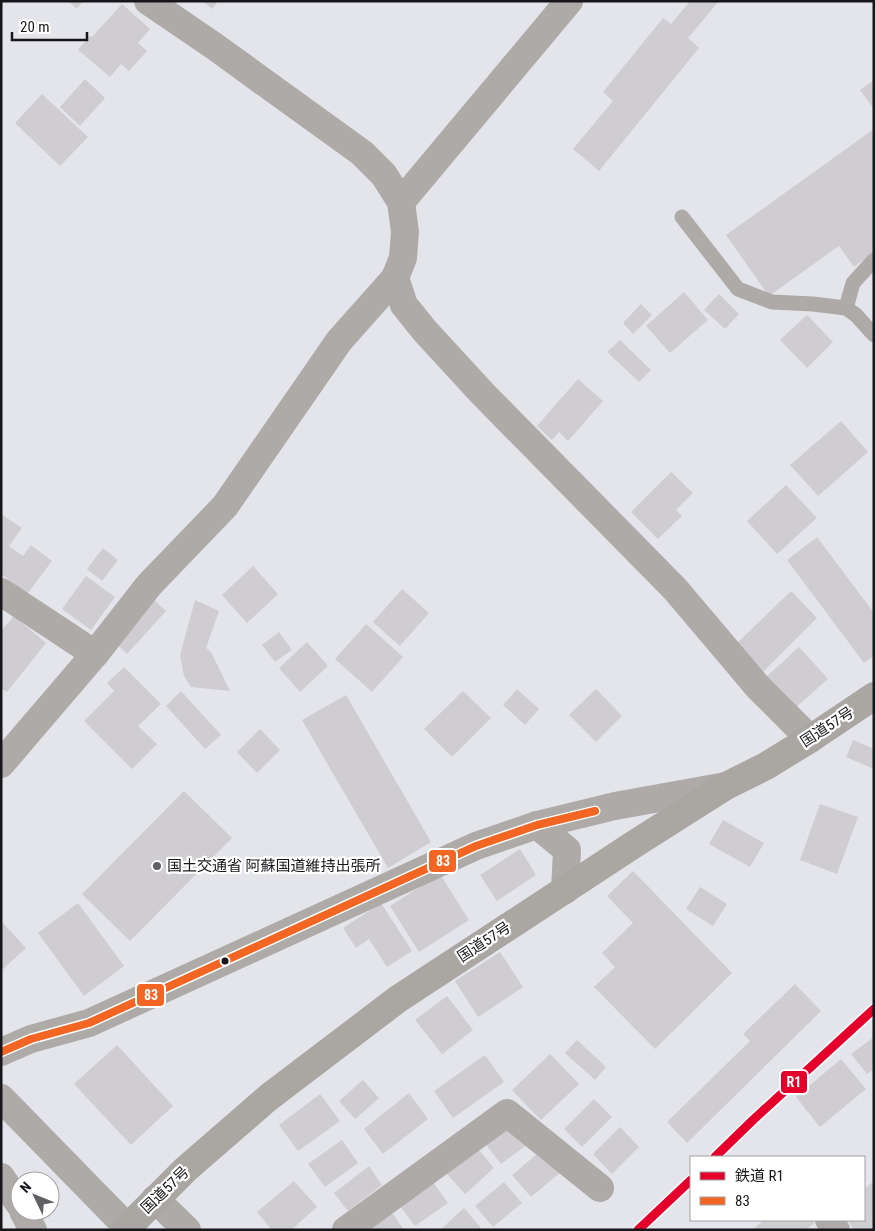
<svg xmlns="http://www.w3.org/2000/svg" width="875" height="1231" font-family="'Roboto Condensed','Noto Sans JP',sans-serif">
  <rect width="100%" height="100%" fill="#e4e5eb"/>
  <g fill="#cfcdd1">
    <path d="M68,1H83L77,9Z"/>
    <path d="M203,1H218L212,9Z"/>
    <path d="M690,1H719L688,38L699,48L599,171L573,149L613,101L603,92L663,18L671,24Z"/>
    <path d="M122,4L150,29L138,43L147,51L129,71L121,64L110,77L78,50L90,36L92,37Z"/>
    <path d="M85,79L105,98L80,126L60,107Z"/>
    <path d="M874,80V109L860,90Z"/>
    <path d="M42,94L88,137L60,166L15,123Z"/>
    <path d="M874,129V252L854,267L839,246L769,296L726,235Z"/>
    <path d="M684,292L708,320L670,353L646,326Z"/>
    <path d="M719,294L739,314L725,329L704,310Z"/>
    <path d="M641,304L652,315L633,334L623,323Z"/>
    <path d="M807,315L833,342L807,368L780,340Z"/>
    <path d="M620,340L651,370L639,382L607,352Z"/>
    <path d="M578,379L603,401L568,441L559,432L552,440L537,426Z"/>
    <path d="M841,421L868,452L818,496L790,465Z"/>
    <path d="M671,472L693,493L676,510L682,516L658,539L631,512Z"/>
    <path d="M786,485L817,518L777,554L747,521Z"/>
    <path d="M1,514L22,528L9,546L23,556L31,545L52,561L27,594L1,574Z"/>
    <path d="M817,537L874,613V656L864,663L787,560Z"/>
    <path d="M103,548L118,560L102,581L87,569Z"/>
    <path d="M253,566L278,594L247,623L222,595Z"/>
    <path d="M86,576L115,597L91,630L62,609Z"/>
    <path d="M402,589L429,613L400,646L373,622Z"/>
    <path d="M791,591L817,618L763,672L736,644Z"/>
    <path d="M151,597L166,611L127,654L113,641Z"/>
    <path d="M195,600L219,611L206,648L211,652L230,691L191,687L184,676L180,655Z"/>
    <path d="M14,616L46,643L7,692L1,688V631Z"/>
    <path d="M366,624L403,657L372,692L335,659Z"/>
    <path d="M279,632L292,650L275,662L262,645Z"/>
    <path d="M307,642L328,666L300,692L279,668Z"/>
    <path d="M799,647L828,679L793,710L765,678Z"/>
    <path d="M124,667L161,704L138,726L157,744L132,769L84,721L114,691L107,683Z"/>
    <path d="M517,689L539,709L525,725L503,705Z"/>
    <path d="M596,689L622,716L596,742L569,715Z"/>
    <path d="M181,691L221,735L205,749L166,706Z"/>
    <path d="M463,691L491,718L452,757L424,729Z"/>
    <path d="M346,695L431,842L388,868L302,720Z"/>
    <path d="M260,729L280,750L257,773L237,752Z"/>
    <path d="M853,740L874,749V769L846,757Z"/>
    <path d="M184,791L232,838L130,941L82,894Z"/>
    <path d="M820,804L858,817L837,874L800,860Z"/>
    <path d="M723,820L764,843L750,867L709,844Z"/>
    <path d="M520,849L536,875L497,901L480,875Z"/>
    <path d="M633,871L732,973L655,1049L594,987L615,967L602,953L633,923L607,896Z"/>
    <path d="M440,874L469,920L419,952L390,906Z"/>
    <path d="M700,887L727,904L713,926L686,909Z"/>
    <path d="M78,903L124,966L84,996L38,933Z"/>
    <path d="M381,903L412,951L387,967L369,939L356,948L343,928Z"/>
    <path d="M3,923L26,948L1,971V925Z"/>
    <path d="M500,952L523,987L478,1017L455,981Z"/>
    <path d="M795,984L821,1011L687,1143L667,1122L750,1041L743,1034Z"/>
    <path d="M447,996L473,1030L442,1054L415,1020Z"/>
    <path d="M874,1037V1069L867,1074L851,1054Z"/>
    <path d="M577,1040L606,1067L595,1080L565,1053Z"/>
    <path d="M117,1045L173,1106L131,1145L74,1084Z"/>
    <path d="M550,1054L579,1084L541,1120L512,1090Z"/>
    <path d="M485,1055L504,1082L453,1118L434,1091Z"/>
    <path d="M841,1059L866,1089L820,1127L796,1097Z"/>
    <path d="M363,1080L379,1098L355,1119L339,1101Z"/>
    <path d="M409,1093L428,1119L383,1154L364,1129Z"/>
    <path d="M320,1094L340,1121L298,1151L279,1125Z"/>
    <path d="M594,1099L612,1117L582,1147L564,1129Z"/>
    <path d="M513,1125L528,1144L501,1164L486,1145Z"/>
    <path d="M620,1127L639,1147L612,1174L593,1154Z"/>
    <path d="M342,1140L358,1163L325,1187L308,1164Z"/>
    <path d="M477,1148L494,1168L465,1194L447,1174Z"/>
    <path d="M544,1148L562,1171L531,1197L512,1175Z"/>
    <path d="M369,1166L382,1185L348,1211L334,1193Z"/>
    <path d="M294,1181L317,1207L291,1230H272L257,1212Z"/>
    <path d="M874,1181V1230H854L847,1220H864V1189Z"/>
    <path d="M433,1182L448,1203L415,1226L400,1206Z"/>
    <path d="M504,1182L522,1203L493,1227L475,1206Z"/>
    <path d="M464,1208L481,1228L479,1230H440Z"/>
    <path d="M391,1211L404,1230H364Z"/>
    <path d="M764,1220H812L815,1223L805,1230H752Z"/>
  </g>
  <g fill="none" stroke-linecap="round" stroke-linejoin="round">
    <g stroke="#aeaaa8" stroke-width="15">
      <path d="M682,217L738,289L772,302L813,304L846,308L856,315L874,335"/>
      <path d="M846,308L853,283L874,260"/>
    </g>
    <g stroke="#aeaaa8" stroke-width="28">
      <path d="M148,1L214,46L362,153L384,175L401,202L405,232L403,258L395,278L404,305L425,331L482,393L675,589L758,687L810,739"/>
      <path d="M401,202L569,1"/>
      <path d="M1,592L95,654L1,764"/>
      <path d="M95,654L149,585L225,506L339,341L395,278"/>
      <path d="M1,1177L20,1205"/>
      <path d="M155,1199L187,1230"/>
      <path d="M23,1211L33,1230"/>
      <path d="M829,1220L836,1230"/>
      <path d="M346,1230L507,1113L600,1188"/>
    </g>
    <g stroke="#aeaaa8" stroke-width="28">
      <path d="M537,825L567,850L565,890"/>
      <path d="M1,1052L31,1039L89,1023L476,846L537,825L615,806L726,786"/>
      <path d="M1,1098L127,1227"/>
    </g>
    <path stroke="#aaa6a2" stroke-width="28" d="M125,1230L186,1169L269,1097L398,999L636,843L726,786L766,766L810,739L874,696"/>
    <g stroke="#fff" stroke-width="11">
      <path id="bus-1" d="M1,1052L31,1039L89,1023L476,846L537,825L595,811"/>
    </g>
    <use href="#bus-1" stroke="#f26522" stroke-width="8"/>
    <g stroke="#fff" stroke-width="12">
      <g id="rail-1">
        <path d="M715,1157L753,1120L874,1009"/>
        <path d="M638,1230L691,1180"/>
      </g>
    </g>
    <use href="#rail-1" stroke="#e4002b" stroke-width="9"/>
  </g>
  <circle fill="#5f5f64" stroke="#fff" stroke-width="2" cx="157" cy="866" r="5"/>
  <circle fill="#17171b" stroke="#fff" stroke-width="2" cx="225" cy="961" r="4.5"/>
  <g text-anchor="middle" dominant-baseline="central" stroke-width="4.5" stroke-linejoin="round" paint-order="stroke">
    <g font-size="15" fill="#17171b" stroke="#fff">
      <text transform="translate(827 727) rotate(-33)">国道57号</text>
      <text transform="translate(484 942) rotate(-33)">国道57号</text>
      <text transform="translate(165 1190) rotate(-44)">国道57号</text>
    </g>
    <g font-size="15" fill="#17171b" stroke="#fff" text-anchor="start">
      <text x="167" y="866">国土交通省 阿蘇国道維持出張所</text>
    </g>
  </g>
  <g stroke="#fff" stroke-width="2">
    <rect x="428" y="849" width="29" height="24" rx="5" fill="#f26522"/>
    <rect x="136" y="983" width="29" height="24" rx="5" fill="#f26522"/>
    <rect x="780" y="1070" width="28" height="24" rx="5" fill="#e4002b"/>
  </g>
  <g font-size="14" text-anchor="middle" font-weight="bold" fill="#fff">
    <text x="443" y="866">83</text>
    <text x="151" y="1000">83</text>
    <text x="794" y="1087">R1</text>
  </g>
  <rect width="875" height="1231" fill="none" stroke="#17171b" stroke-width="5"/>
  <rect x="690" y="1156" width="175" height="65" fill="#ffffff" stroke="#a2a2a4"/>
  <rect x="700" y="1172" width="25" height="8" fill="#e4002b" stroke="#a2a2a4"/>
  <text x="735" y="1181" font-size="15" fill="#17171b">鉄道 R1</text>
  <rect x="700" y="1197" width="25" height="8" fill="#f26522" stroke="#a2a2a4"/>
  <text x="735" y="1206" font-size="15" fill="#17171b">83</text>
  <g transform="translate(35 1196) rotate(313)"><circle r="24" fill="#ffffff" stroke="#a2a2a4"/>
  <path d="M0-4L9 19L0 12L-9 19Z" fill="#5f5f64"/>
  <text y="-8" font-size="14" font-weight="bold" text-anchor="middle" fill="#17171b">N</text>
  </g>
  <path d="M12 32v8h75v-8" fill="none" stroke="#17171b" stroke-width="2.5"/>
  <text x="20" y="32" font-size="15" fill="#17171b" stroke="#ffffff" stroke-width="4" paint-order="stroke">20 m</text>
</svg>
